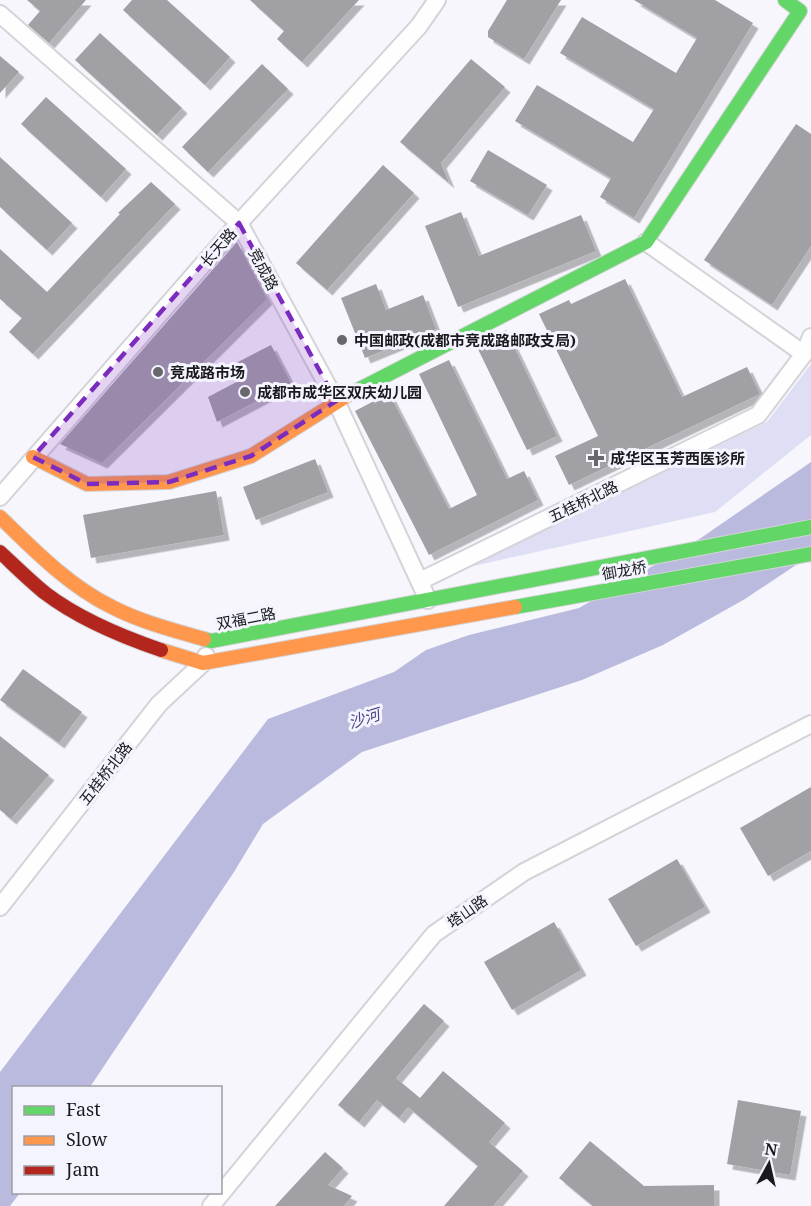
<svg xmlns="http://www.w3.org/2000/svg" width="811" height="1206" font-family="'Noto Serif','Noto Sans SC',serif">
  <defs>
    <filter id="shadow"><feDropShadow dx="5.5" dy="5.5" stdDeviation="0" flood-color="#0004"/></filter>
  </defs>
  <rect width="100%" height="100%" fill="#f6f6fc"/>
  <path fill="#dedef4" d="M811,364V435L715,512L469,567L767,422Z"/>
  <path fill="#babade" d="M811,462V555L745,599L663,645L582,680L362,752L263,824L234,872L90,1087L14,1088V1192L20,1193L10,1206H0V1072L268,719L394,672L426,650L469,635L579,608L698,540Z"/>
  <g fill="#a0a0a5" filter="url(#shadow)">
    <path d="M27,0H86L49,43L28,25L40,11Z"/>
    <path d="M132,0H167L230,57L205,85L123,10Z"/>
    <path d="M250,0H359L302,62L277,39L284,31Z"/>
    <path d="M507,0H561L524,59L488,37V31Z"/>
    <path d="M634,0H715L753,23L634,218L600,197L611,178L515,121L537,85L633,142L654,109L560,53L582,17L676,73L697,38Z"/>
    <path d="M100,33L182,108L157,135L75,60Z"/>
    <path d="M0,56L19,72L0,93Z"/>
    <path d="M471,59L505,87L441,163L449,183L400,142Z"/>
    <path d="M262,64L288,89L208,172L182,147Z"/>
    <path d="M46,97L126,169L101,197L21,124Z"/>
    <path d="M796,124L811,134V246L772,305L704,260Z"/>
    <path d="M488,150L547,185L528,215L470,181Z"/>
    <path d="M0,157L72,223L47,250L0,207Z"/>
    <path d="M383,165L414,193L327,290L296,263Z"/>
    <path d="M151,182L175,204L33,354L9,332L22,318L0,299V249L47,292L120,214L118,213Z"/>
    <path d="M461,212L479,256L581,215L596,251L458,307L425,226Z"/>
    <path d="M237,242L267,299L102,463L60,444Z"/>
    <path d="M625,279L682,397L747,367L760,394L569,485L555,456L598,436L539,314L569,300L571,304Z"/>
    <path d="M376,284L386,310L423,295L436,329L365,358L341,298Z"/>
    <path d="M506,330L557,436L527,450L476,345Z"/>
    <path d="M271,345L291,383L217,422L208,397L246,377L238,362Z"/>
    <path d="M449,360L507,479L524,471L538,500L429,555L355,411L389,393L449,509L477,495L419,374Z"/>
    <path d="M315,459L328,492L256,520L243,487Z"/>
    <path d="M216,491L224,535L91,558L83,515Z"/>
    <path d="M23,669L82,712L59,743L0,700Z"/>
    <path d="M0,736L49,775L11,819L0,810Z"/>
    <path d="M811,787V851L768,876L740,828Z"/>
    <path d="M677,859L705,907L636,946L608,899Z"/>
    <path d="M554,922L581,970L512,1010L484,962Z"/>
    <path d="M424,1004L444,1021L396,1078L420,1098L443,1071L505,1123L489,1142L523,1171L493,1206H444L478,1166L408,1107L399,1118L377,1100L359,1122L338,1105Z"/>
    <path d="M738,1100L801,1111L790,1175L727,1164Z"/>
    <path d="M590,1141L644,1186L714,1185V1206H593L559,1178Z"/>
    <path d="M325,1152L343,1168L328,1185L352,1196L344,1206H275Z"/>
  </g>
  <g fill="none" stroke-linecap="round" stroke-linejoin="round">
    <g stroke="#d4d4d8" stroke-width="20">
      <g id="street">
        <path d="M0,14L239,223L336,401L428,600"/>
        <path d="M646,242L804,354"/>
        <path d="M0,497L239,223L419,26L437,0"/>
        <path d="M420,581L758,415L804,354L811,337"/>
        <path d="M0,907L159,704L203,663L206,656"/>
        <path d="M211,1206L434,934L524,872L811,724"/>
      </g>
    </g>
    <g stroke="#d4d4d8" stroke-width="16">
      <g id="fast">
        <path d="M348,395L646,242L800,11L785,0"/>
        <path d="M515,607L811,554"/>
        <path d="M204,639L211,641L811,527"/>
      </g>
    </g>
    <g stroke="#d4d4d8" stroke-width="16">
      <g id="slow">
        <path d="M33,457L87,484L169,482L251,456L348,395"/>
        <path d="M0,517C34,550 69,586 112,607C141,622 173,630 204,639"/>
        <path d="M161,650L203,663L515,607"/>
      </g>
    </g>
    <g stroke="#d4d4d8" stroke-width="16">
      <path id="jam" d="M0,552C15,566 29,580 45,593C79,619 120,636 161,650"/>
    </g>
    <use href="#street" stroke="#fefeff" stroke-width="16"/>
    <use href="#fast" stroke="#63d668" stroke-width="14"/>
    <use href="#slow" stroke="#ff974d" stroke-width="14"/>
    <use href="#jam" stroke="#b3261e" stroke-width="14"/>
  </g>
  <path fill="#7b2cbf" fill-opacity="0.2" stroke="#7b2cbf" stroke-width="4.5" stroke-dasharray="12 8" stroke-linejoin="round" d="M239,223L336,401L251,456L169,482L87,484L33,457Z"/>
  <g fill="#67676c" stroke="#f4f4fe" stroke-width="2">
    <circle cx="342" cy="340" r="6"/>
    <circle cx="158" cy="372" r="6"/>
    <circle cx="245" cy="392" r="6"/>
    <path d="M593 449h6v6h6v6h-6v6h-6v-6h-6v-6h6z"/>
  </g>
  <g text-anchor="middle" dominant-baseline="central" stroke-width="6" stroke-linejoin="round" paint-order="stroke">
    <g font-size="15" fill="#1a1a1e" stroke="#f4f4fe">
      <text transform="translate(218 247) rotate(-49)">长天路</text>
      <text transform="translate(264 269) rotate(62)">竞成路</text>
      <text transform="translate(583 501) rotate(-26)">五桂桥北路</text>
      <text transform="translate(624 570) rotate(-10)">御龙桥</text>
      <text transform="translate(246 618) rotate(-11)">双福二路</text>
      <text transform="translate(105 773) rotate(-52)">五桂桥北路</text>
      <text transform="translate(467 911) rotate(-35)">塔山路</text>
    </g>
    <g font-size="15" font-weight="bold" fill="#1a1a1e" stroke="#f4f4fe" text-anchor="start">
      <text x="354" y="340">中国邮政(成都市竞成路邮政支局)</text>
      <text x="170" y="372">竞成路市场</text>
      <text x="257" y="392">成都市成华区双庆幼儿园</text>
      <text x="610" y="458">成华区玉芳西医诊所</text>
    </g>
    <g font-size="16" font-style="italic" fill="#4d4685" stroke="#f4f4fe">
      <text transform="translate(364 718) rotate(-17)">沙河</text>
    </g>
  </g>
  <rect x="12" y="1086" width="210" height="108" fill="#f4f4fe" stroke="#9d9da4" stroke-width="1.5"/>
  <rect x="24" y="1106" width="30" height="9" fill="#63d668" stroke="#9d9da4" stroke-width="1.5"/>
  <text x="66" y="1116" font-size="18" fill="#1a1a1e">Fast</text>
  <rect x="24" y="1136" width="30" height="9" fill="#ff974d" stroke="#9d9da4" stroke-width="1.5"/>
  <text x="66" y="1146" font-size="18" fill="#1a1a1e">Slow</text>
  <rect x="24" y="1166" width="30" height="9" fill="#b3261e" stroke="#9d9da4" stroke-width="1.5"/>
  <text x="66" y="1176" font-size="18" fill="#1a1a1e">Jam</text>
  <g transform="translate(769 1164) rotate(8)" stroke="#f4f4fe" stroke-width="4.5" paint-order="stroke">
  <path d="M0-4.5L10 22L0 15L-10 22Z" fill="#1a1a1e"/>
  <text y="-9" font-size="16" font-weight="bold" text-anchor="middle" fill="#1a1a1e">N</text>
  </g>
</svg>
